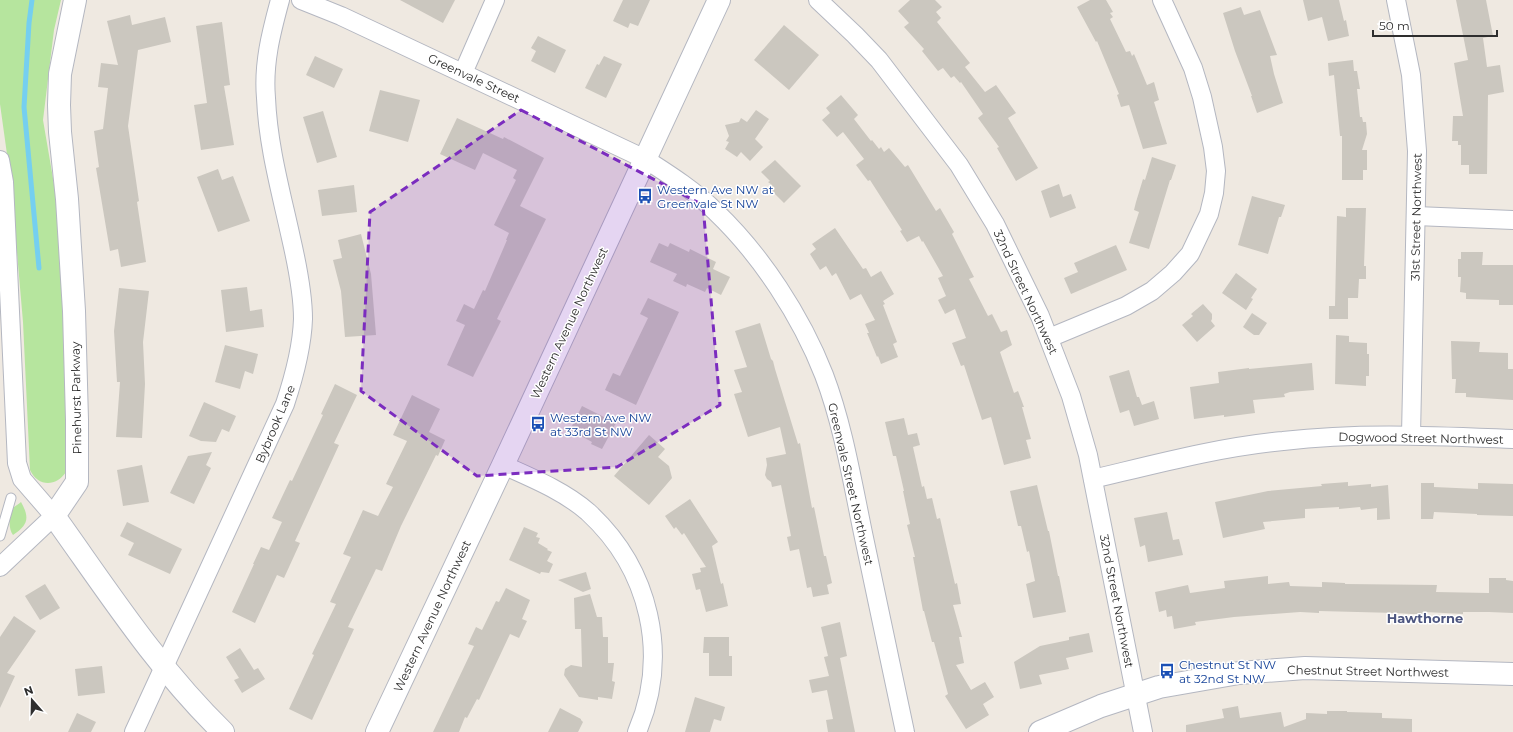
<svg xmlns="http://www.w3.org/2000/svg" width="1513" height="732" font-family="Montserrat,sans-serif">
  <rect width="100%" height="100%" fill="#efe9e1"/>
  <g fill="#b6e59e">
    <path d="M0,0H61L54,30L43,120L55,190L65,321L66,472C56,487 38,487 30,470L23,322L11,183L0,104Z"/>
    <path d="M21,502C30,518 28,525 13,535C8,528 9,516 13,508C15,506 19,504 21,502Z"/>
  </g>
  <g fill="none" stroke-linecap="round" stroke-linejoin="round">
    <path stroke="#75cff0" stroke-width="5" d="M32,0L29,23L24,107L39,268"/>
  </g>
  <g fill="#cbc7bf">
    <path d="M400,0H455L443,23Z"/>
    <path d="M623,0H650L638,26L630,23L628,28L613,21Z"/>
    <path d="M910,0H935L942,7L936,12L941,18L937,22L970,63L965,67L985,92L996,85L1016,113L1008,118L1038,168L1016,181L997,148L999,147L978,118L983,114L961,82L960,83L954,76L951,78L943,68L938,71L922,51L924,49L904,27L909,23L898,11Z"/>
    <path d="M1090,0H1106L1113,12L1110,13L1113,17L1110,19L1126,52L1130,51L1132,56L1134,54L1147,85L1154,82L1159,100L1154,102L1167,144L1143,149L1129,105L1121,107L1117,95L1119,94L1097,41L1096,42L1077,7Z"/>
    <path d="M1303,0H1339L1344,21L1346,20L1349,36L1328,41L1322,17L1308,21Z"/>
    <path d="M1456,0H1486L1493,36L1483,38L1487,67L1500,65L1504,92L1488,95L1487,174H1469V165H1461V145H1458V141H1452L1453,116H1463L1454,63L1468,60Z"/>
    <path d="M1241,7L1244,15L1260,10L1277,55L1270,56L1274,74L1283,103L1257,113L1251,96H1252L1235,51L1223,13Z"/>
    <path d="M130,15L132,25L165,17L171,42L138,50L128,126L139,201L137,202L146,262L121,267L118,249L110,251L96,168L99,167L94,131L103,129L108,88L98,87L101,63L118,65L107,21Z"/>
    <path d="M222,22L230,85L224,86L234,145L201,150L194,105L207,103L196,26Z"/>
    <path d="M784,25L819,55L789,90L754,60Z"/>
    <path d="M538,36L566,50L555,73L531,61L536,51L531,48Z"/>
    <path d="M315,56L343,69L334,88L306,75Z"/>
    <path d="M604,56L622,64L606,98L585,88L597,64L599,65Z"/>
    <path d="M1353,60L1354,71H1357L1360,89H1357L1360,117H1362L1363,122H1366L1367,134L1362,150H1367V170H1363V180H1342V136H1340L1334,75L1329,76L1328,63Z"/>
    <path d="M380,90L420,100L408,142L369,131Z"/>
    <path d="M841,95L858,115L854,119L871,141L872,140L879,149L881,147L884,152L889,148L905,167L908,165L936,211L940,208L954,232L952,234L974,277L969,279L988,316L992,314L1001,332L1007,330L1012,345L1000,352L1014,393L1018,391L1024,407H1022L1031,439L1026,440L1031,458L1004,465L991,417L982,420L964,365L961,366L952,343L966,338L955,309L945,314L938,300L946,296L938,278L943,276L923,241L922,242L919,236L907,242L900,231L902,230L870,180L868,181L856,165L864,159L843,132L837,137L822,120L830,113L826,108Z"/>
    <path d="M756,110L769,119L755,139L763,147L750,161L741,152L737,157L725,149L729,142L726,141L729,136L725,125L739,122L741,118L747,122Z"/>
    <path d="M323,111L337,157L317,163L303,117Z"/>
    <path d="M457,118L503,139L504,137L544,158L520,206L546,219L497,319L501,321L473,377L447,365L465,325L456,321L464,304L474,309L483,290L485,291L507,240H506L509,233L494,225L516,180L513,178L517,170L483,153L475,170L440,154Z"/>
    <path d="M1152,157L1176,165L1171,180H1170L1149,249L1129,243L1139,212L1134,210L1136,202L1143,179L1145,180Z"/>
    <path d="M775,160L801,186L784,203L769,188L772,185L768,182L770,181L761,172Z"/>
    <path d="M218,169L222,180L233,176L250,221L218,232L197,177Z"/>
    <path d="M1059,184L1063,197L1071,194L1076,208L1050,218L1041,191Z"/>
    <path d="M354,185L357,212L322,216L318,190Z"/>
    <path d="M1252,196L1285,205L1281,217H1279L1268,254L1238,245Z"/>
    <path d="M1346,208H1366L1364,266H1366V279H1359L1358,298H1348V319H1329V306H1335L1337,216L1346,217Z"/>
    <path d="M835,228L863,269L866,268L871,277L881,271L894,294L883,301L885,304L883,305L897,342L893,344L898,357L881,364L878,356L877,357L867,333H869L865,324L875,320L861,294L850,300L836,273L832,276L826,266L820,270L810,254L816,249L812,244Z"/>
    <path d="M361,234L371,274L376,335L345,337L341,291L333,260L342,258L338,240Z"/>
    <path d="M659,243L668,247L670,243L689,252L690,249L716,262L713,269L730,277L721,295L707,288L705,292L687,284L686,287L673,281L677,274L650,262Z"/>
    <path d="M1116,245L1127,270L1071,294L1064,278L1078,272L1074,263Z"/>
    <path d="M1461,252H1483L1482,265H1513V305H1499V300L1466,299V293L1460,292L1461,277H1458V259H1461Z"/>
    <path d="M1236,273L1257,289L1251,298L1253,299L1246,310L1222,293Z"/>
    <path d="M247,287L250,311L262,309L264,327L226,332L221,290Z"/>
    <path d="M119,288L149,291L143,342L145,384L142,438L116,437L120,382H117L114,331Z"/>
    <path d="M648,298L679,312L636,405L605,390L613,373L620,376L648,318L640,314Z"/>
    <path d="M1203,304L1212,314V319L1211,321L1215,326L1197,342L1182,325L1193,316L1191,314Z"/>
    <path d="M1252,313L1267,323L1259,335H1254L1243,327Z"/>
    <path d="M760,323L771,359L773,361L775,369L798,444L800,443L812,508L814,507L824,556H826L832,583L827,585L829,594L813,597L811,587L807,588L799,549L790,551L787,537L791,536L781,485L772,487L771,482L767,479L765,475L767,465L766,458L786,454L780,427L748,437L734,394L742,392L734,370L747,367L735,331Z"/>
    <path d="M1336,335L1349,336V342L1367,343V354H1369V376H1366V386L1335,384Z"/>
    <path d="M1451,341L1480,342L1479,352L1508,353V369H1513V400L1466,397V393H1455L1456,379H1452Z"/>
    <path d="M225,345L258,354L253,374L245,371L240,389L215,382Z"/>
    <path d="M1312,363L1314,390L1290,392L1284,394L1285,397L1253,400L1255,413L1224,417V415L1194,419L1190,387L1219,383L1218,372L1249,368V369Z"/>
    <path d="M1129,370L1137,397H1139L1142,405L1154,401L1159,419L1134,426L1129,410L1120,413L1109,376Z"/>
    <path d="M335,384L357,395L334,443L339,445L295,541L300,543L284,578L277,575L255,623L232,612L254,564H253L261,547L269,550L282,522L272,518L290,480L292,481L323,415L321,414Z"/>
    <path d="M412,395L440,409L429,432L445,440L438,456L436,455L401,526L382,571L376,569L348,627L354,629L312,720L289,709L314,655L312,654L336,604L330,602L351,557L343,554L363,510L378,516L393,487L386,484L407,441L393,435Z"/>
    <path d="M204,402L236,416L229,432L222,429L216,442L201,441L189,436Z"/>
    <path d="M582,406L616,423L602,449L591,444L592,442L570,430Z"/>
    <path d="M904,418L908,435L917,433L920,445L913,447L922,487L924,486L927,499L932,498L937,519L940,518L955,584L957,583L961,604L953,605L962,637H959L964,663L956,665L971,690L985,682L994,697L983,704L989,715L966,729L945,696L948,694L934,642H932L924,611H923L913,557H915L907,525L910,524L903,491H904L896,456H893L885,422Z"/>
    <path d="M649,435L665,449L658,457L669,466L672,478L649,505L614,476Z"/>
    <path d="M212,452L206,465L211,468L194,504L170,493L188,456Z"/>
    <path d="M142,465L149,502L123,506L117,470Z"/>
    <path d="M1348,482V486L1371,484V487L1388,485L1390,519L1377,520V508L1361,510L1360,507L1339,509V507L1305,509V518L1263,522L1265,529L1223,538L1215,502L1268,491L1322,486L1321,484Z"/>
    <path d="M1421,483H1434V487L1478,489V483L1513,484V516L1477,515V514L1434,512L1433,519H1421Z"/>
    <path d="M1037,485L1048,531H1049L1058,576H1059L1066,612L1033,618L1026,584L1035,581L1029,551L1027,552L1021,526H1018L1010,491Z"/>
    <path d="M690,499L718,542L712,546L721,584L723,583L728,606L706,612L700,589L696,590L692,574L701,572L700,568L706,567L684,533L682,535L676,527L674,529L665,516Z"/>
    <path d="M1167,512L1173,540L1179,539L1183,555L1148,562L1145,545L1140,547L1134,518Z"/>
    <path d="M127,522L182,549L170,574L128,555L134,543L120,536Z"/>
    <path d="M524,527L538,533L536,537L540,538L538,543L548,549L547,550L552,552L547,561L553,564L549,573L541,572L540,574L509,560Z"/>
    <path d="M586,572L591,589L583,592L558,580Z"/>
    <path d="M1268,576V584L1289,582L1290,586L1322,587V582L1345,583V584L1437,585L1436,592L1489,593V578H1506V580L1513,581V613L1489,612H1463V614L1426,612V614H1411L1396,613L1319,611V613L1300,612L1234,617L1195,622L1196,625L1174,629L1172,616L1167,617L1166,610L1159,612L1155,592L1188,585L1190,593L1225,588L1224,581Z"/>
    <path d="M45,584L60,608L40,620L25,596Z"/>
    <path d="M506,588L530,600L522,619L527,621L519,638L510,634L479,700L477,699L467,718L465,717L459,732H433L474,646L468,644L476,627L482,630L496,601L499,602Z"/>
    <path d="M590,594L597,617H602L603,637H608V663H614L612,681L615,682L612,699L598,697V700L579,697L564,675L565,669L571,665L582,667L581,629H575L574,598Z"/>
    <path d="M14,616L36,631L7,673L15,676L0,708V637Z"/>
    <path d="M840,622L847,656L840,658L855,732H828L826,720L833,719L827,690L812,693L809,680L829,676L824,657L828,656L821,627Z"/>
    <path d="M1089,633L1093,652L1066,658L1069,669L1039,675L1042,684L1020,689L1014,662L1040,646L1069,640V637Z"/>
    <path d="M704,637H729V656H732V676H709V653H703Z"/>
    <path d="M240,648L254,670L258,668L265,679L242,693L234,680L239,678L226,657Z"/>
    <path d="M102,666L105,693L78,696L75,669Z"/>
    <path d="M695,697L725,707L721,721L714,719L710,732H685Z"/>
    <path d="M1238,706L1240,718L1281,712L1284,727L1306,719V713L1327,714V711H1347V712L1382,713V718L1412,719V732H1186V725L1224,718L1222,709Z"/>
    <path d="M560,708L581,719V720L583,722L578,732H548Z"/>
    <path d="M77,713L96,722L91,732H68Z"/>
  </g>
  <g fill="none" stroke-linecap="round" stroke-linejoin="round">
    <g stroke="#b4b7c1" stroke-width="11">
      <path id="lane" d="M0,536L11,498"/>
    </g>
    <g stroke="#b4b7c1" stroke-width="20">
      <g id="street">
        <path d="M301,0L341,16L645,159C670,175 695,191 716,212C761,255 801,316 824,375C843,425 852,480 863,533C877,600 891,666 905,732"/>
        <path d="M818,0L855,35L879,60L959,165L995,224L1040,316L1071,396L1088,455L1143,732"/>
        <path d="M1396,0L1411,75L1417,151L1411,435"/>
        <path d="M463,73L495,0"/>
        <path d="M0,160L4,182L17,463L22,479L54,516L0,567"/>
        <path d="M1416,216L1513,220"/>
        <path d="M1049,338L1126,306L1152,291L1173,273L1190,254L1209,214L1214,193L1216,171L1213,147L1202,97L1193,68L1162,0"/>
        <path d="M503,465C532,478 564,491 588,512C650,569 670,655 637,732"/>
        <path d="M1093,479C1156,464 1219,447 1283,441C1360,432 1436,436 1513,439"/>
        <path d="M134,732L285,404C294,377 302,348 303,319C303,292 297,264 291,238C281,192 268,146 266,98C263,64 271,33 280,0"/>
      </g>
    </g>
    <g stroke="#b4b7c1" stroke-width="24">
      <g id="secondary">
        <path d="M75,0L60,74L59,105L60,132L67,199L74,311L77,420V482L54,516C107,590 157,668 223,732"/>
        <path d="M377,732L503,465L719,0"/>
        <path d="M1040,732L1101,706L1159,687L1239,673L1305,668L1513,674"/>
      </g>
    </g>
    <use href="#lane" stroke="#fff" stroke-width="9"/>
    <use href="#street" stroke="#fff" stroke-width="18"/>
    <use href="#secondary" stroke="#fff" stroke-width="22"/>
  </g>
  <path fill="#7b2cbf" fill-opacity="0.2" stroke="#7b2cbf" stroke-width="3" stroke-dasharray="8 5" stroke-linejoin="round" d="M521,110L703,205L720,405L617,467L477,476L361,391L370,212Z"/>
  <defs>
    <g id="bus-bare" transform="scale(1.2)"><path d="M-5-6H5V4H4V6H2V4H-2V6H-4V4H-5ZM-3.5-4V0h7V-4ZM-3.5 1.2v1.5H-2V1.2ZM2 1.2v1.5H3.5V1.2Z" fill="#1a4fb4" stroke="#fff" stroke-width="2.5" paint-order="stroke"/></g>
  </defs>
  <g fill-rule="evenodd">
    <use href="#bus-bare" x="645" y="196"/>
    <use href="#bus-bare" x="538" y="424"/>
    <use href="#bus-bare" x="1167" y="671"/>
  </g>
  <g text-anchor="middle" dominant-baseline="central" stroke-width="3" stroke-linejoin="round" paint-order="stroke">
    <g font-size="12" fill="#2e2e2e" stroke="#fff">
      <text transform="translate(474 78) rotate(25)">Greenvale Street</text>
      <text transform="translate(1416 217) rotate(-89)">31st Street Northwest</text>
      <text transform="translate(1026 292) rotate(65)">32nd Street Northwest</text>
      <text transform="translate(569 323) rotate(-65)">Western Avenue Northwest</text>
      <text transform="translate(76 398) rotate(-91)">Pinehurst Parkway</text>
      <text transform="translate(275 424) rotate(-67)">Bybrook Lane</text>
      <text transform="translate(1421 438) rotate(1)">Dogwood Street Northwest</text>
      <text transform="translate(851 484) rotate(77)">Greenvale Street Northwest</text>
      <text transform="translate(1117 601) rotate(79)">32nd Street Northwest</text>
      <text transform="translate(432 616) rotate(-65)">Western Avenue Northwest</text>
      <text transform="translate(1368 671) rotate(1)">Chestnut Street Northwest</text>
    </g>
    <g font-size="12" fill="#164399" stroke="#fff" text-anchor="start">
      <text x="657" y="189">Western Ave NW at<tspan x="657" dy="14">Greenvale St NW</tspan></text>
      <text x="550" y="417">Western Ave NW<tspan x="550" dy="14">at 33rd St NW</tspan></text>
      <text x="1179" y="664">Chestnut St NW<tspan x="1179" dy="14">at 32nd St NW</tspan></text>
    </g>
    <g font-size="13" font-weight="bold" fill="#4d5680" stroke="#fff">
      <text x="1425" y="618">Hawthorne</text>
    </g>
  </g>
  <g transform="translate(32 700) rotate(340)" stroke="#ffffff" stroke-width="3" paint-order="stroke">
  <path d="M0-3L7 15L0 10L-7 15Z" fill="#2e2e2e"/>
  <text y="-6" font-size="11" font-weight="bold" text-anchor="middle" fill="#2e2e2e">N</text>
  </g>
  <path d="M1373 30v6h124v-6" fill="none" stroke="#2e2e2e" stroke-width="2"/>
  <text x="1379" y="30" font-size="12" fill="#2e2e2e" stroke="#ffffff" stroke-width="3" paint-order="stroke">50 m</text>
</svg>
